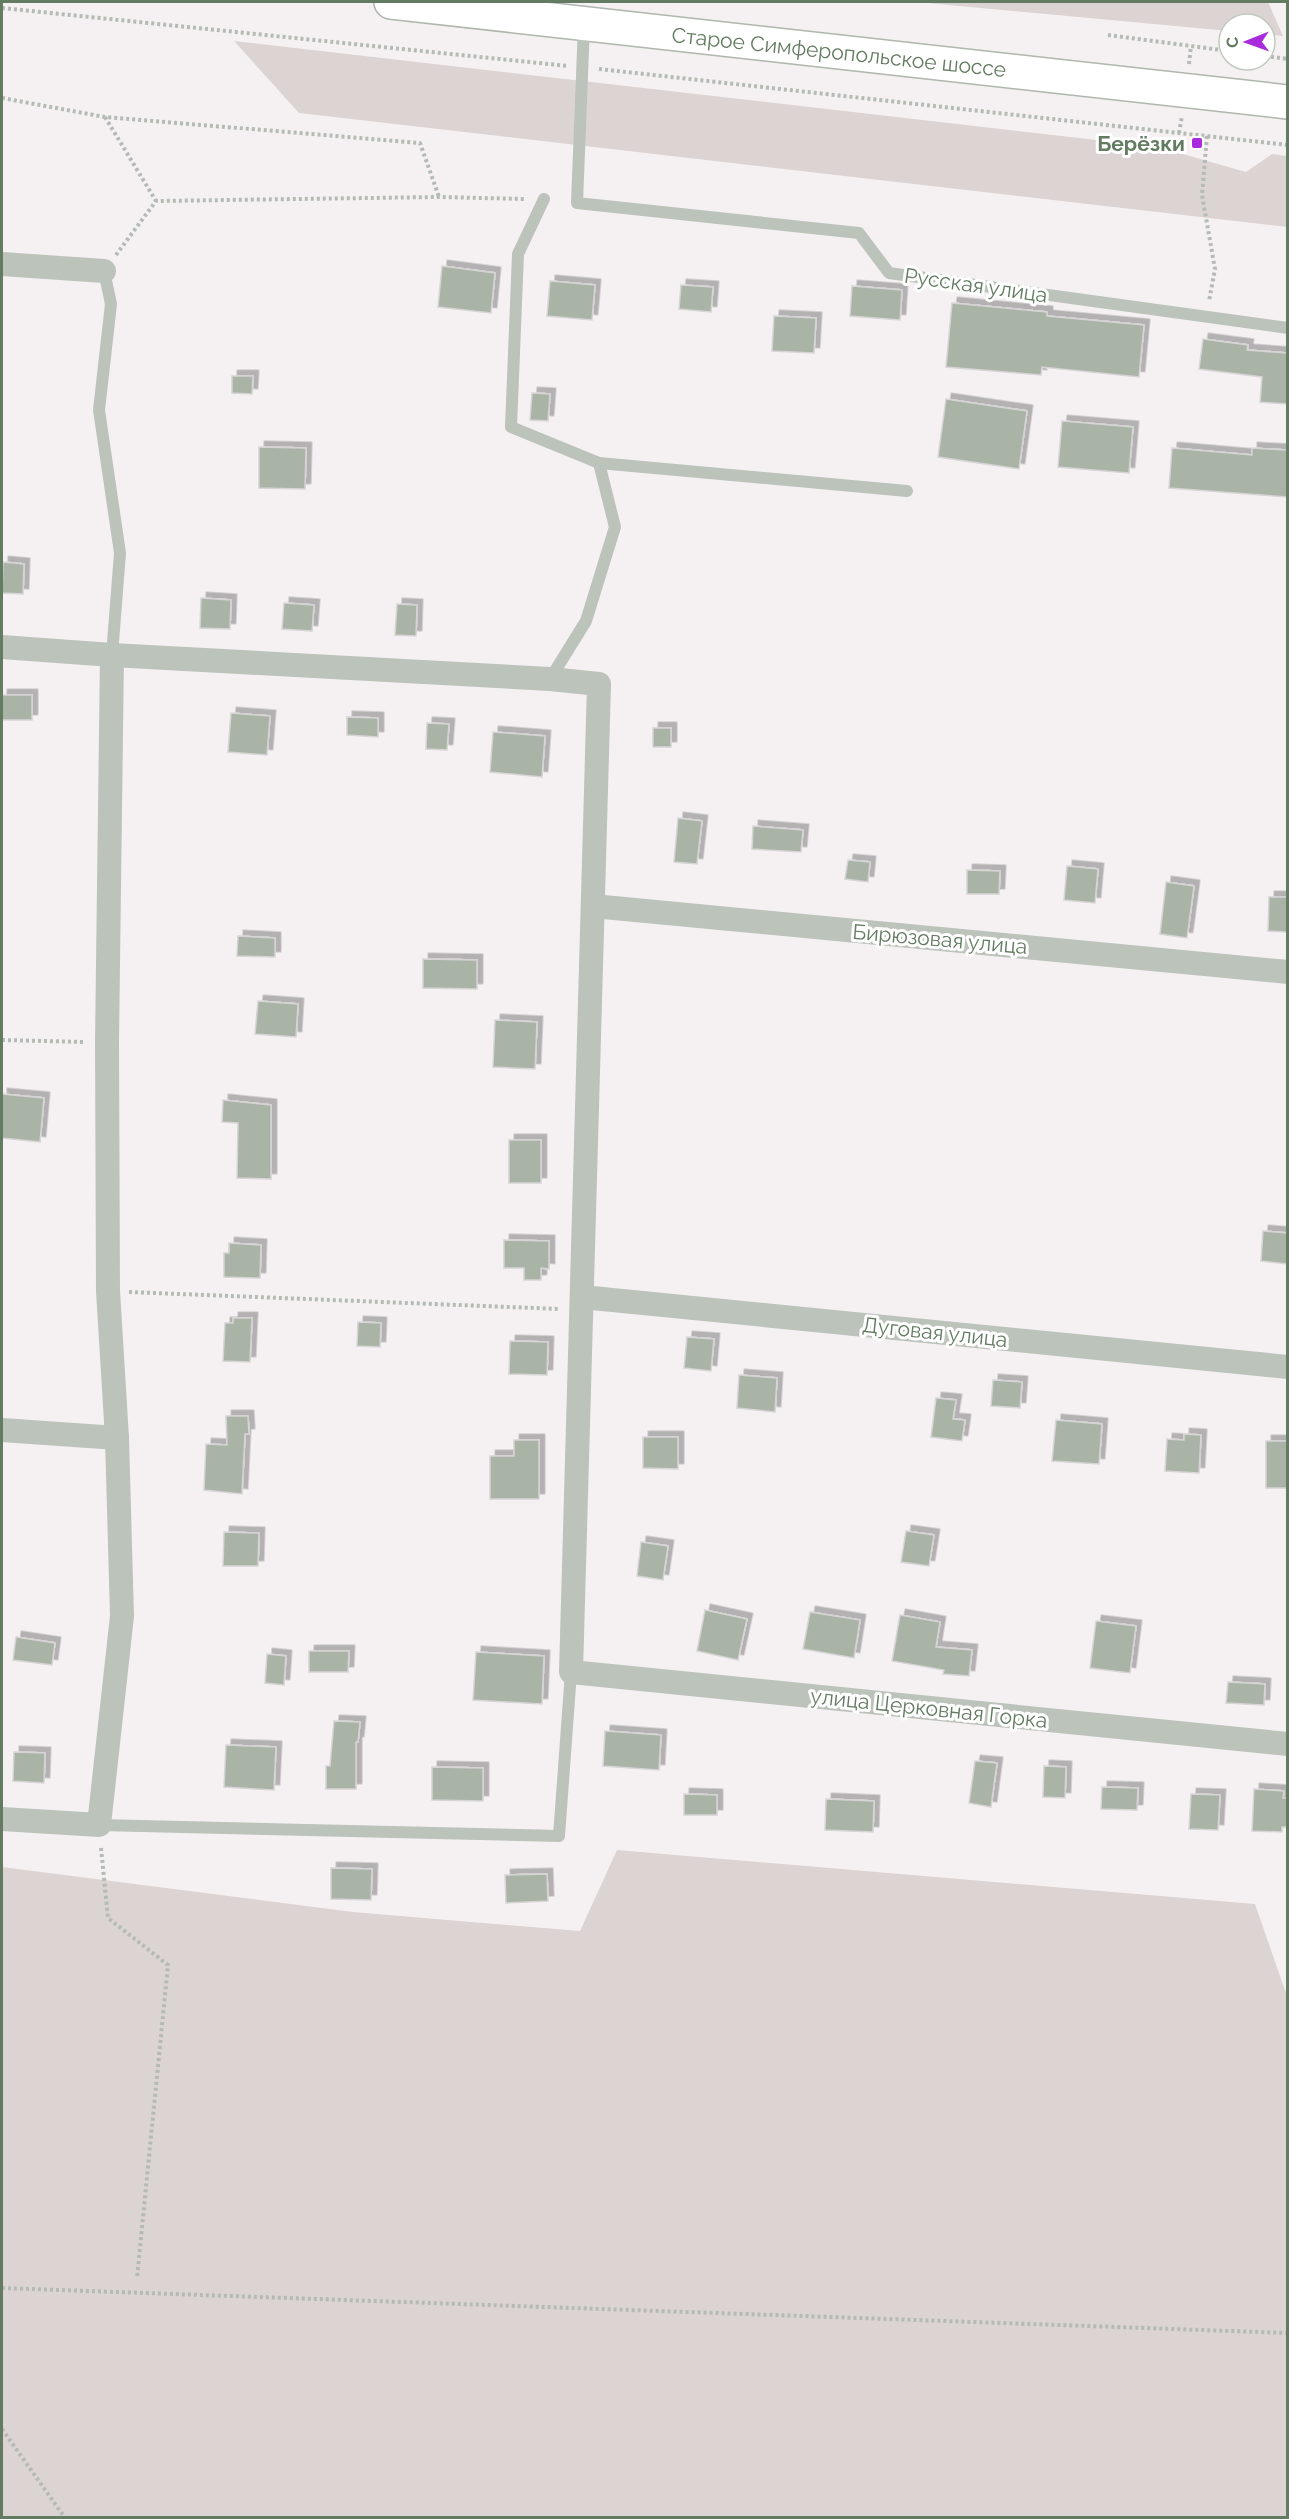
<svg xmlns="http://www.w3.org/2000/svg" width="1289" height="2519" font-family="Raleway,sans-serif">
  <defs>
    <filter id="shadow"><feDropShadow dx="5.5" dy="-5.5" stdDeviation="0" flood-color="#0004"/></filter>
  </defs>
  <rect width="100%" height="100%" fill="#f5f1f3"/>
  <g fill="#dcd4d3">
    <path d="M917,2H1268L1283,36L1265,34V24H1229V31Z"/>
    <path d="M234,41L1158,147L1246,172L1272,154L1287,156V227L299,113Z"/>
    <path d="M617,1850L1255,1904L1288,1999L1287,2517H2V1867L353,1912L580,1931Z"/>
  </g>
  <g fill="#a9b4a7" stroke="#d6d4d5" stroke-width="1.5" filter="url(#shadow)">
    <path d="M442,266L495,273L491,313L438,307Z"/>
    <path d="M550,281L595,285L592,320L547,316Z"/>
    <path d="M681,285L713,287L711,312L679,309Z"/>
    <path d="M852,286L902,290L900,320L850,316Z"/>
    <path d="M952,303L1047,312V316L1144,325L1139,377L1042,367L1041,375L946,367Z"/>
    <path d="M774,316L816,318L814,353L772,351Z"/>
    <path d="M1203,339L1248,345L1247,350L1287,353V404L1260,402L1262,377L1199,369Z"/>
    <path d="M232,376H253L252,394L232,393Z"/>
    <path d="M532,393L550,394L548,421L530,420Z"/>
    <path d="M946,399L1027,411L1019,469L938,457Z"/>
    <path d="M1062,421L1133,427L1129,473L1058,467Z"/>
    <path d="M259,447L306,448L305,489L259,488Z"/>
    <path d="M1172,448L1252,455V448L1287,450V497L1169,488Z"/>
    <path d="M3,562L24,564L23,594L2,593Z"/>
    <path d="M201,598L231,600L230,629L200,628Z"/>
    <path d="M284,603L314,605L312,631L282,629Z"/>
    <path d="M397,604L417,605L416,636L395,635Z"/>
    <rect x="2" y="695" width="30" height="25"/>
    <path d="M231,713L270,716L267,755L228,752Z"/>
    <path d="M347,717L378,718V737L347,735Z"/>
    <path d="M427,723L449,724L447,750L426,749Z"/>
    <rect x="653" y="728" width="18" height="19"/>
    <path d="M493,732L545,736L542,777L490,772Z"/>
    <path d="M678,818L702,821L697,864L674,862Z"/>
    <path d="M753,826L803,830L801,852L752,849Z"/>
    <path d="M848,860L870,862L868,882L845,879Z"/>
    <path d="M1067,866L1098,869L1095,903L1064,900Z"/>
    <path d="M967,870L1000,871L999,894H967Z"/>
    <path d="M1166,882L1194,886L1187,938L1160,934Z"/>
    <path d="M1269,897H1287V932L1268,931Z"/>
    <path d="M238,936L275,938V957L237,956Z"/>
    <path d="M423,959L477,960V989L423,988Z"/>
    <path d="M258,1001L298,1004L296,1037L255,1034Z"/>
    <path d="M495,1020L537,1022L535,1069L493,1067Z"/>
    <path d="M2,1094L44,1098L40,1142L2,1138Z"/>
    <path d="M223,1100L271,1105V1179L237,1178L238,1123L222,1122Z"/>
    <rect x="509" y="1140" width="32" height="43"/>
    <path d="M1263,1231L1287,1233V1264L1261,1261Z"/>
    <path d="M504,1240L549,1241V1269L541,1268V1280H524V1268H504Z"/>
    <path d="M229,1243L261,1245L260,1278L224,1277V1253H229Z"/>
    <path d="M233,1318H252L250,1362L223,1361L225,1323H233Z"/>
    <path d="M358,1322L381,1323L380,1347L357,1346Z"/>
    <path d="M687,1337L714,1339L711,1371L684,1368Z"/>
    <path d="M510,1341L548,1342L547,1375L509,1374Z"/>
    <path d="M739,1375L777,1378L775,1412L737,1408Z"/>
    <path d="M993,1380L1022,1382L1020,1408L991,1406Z"/>
    <path d="M936,1398L956,1400L953,1419L965,1420L962,1441L931,1437Z"/>
    <path d="M226,1416H248L249,1434H245L242,1494L204,1490L206,1444L227,1445Z"/>
    <path d="M1056,1420L1102,1424L1099,1464L1052,1461Z"/>
    <path d="M1184,1434L1201,1435L1199,1473L1165,1471L1167,1439L1184,1440Z"/>
    <path d="M643,1437H678V1469L643,1468Z"/>
    <path d="M514,1440H539V1499H490V1456H514Z"/>
    <rect x="1266" y="1441" width="21" height="47"/>
    <path d="M906,1531L934,1535L929,1566L901,1562Z"/>
    <path d="M224,1532L259,1533L258,1566H223Z"/>
    <path d="M641,1542L668,1546L663,1580L637,1576Z"/>
    <path d="M705,1610L747,1619L738,1660L697,1651Z"/>
    <path d="M810,1612L860,1620L854,1658L803,1649Z"/>
    <path d="M900,1615L940,1622L936,1647L972,1650L969,1676L943,1674L944,1670L892,1661Z"/>
    <path d="M1096,1621L1136,1626L1130,1673L1090,1668Z"/>
    <path d="M16,1637L55,1643L52,1665L13,1660Z"/>
    <path d="M309,1651H349L348,1672H309Z"/>
    <path d="M476,1652L544,1656L542,1704L473,1700Z"/>
    <path d="M267,1654L286,1656L284,1685L265,1683Z"/>
    <path d="M1228,1682L1265,1684L1264,1705L1226,1703Z"/>
    <path d="M334,1721L360,1722L358,1742H356V1789H326V1766H330Z"/>
    <path d="M605,1731L661,1735L659,1770L603,1766Z"/>
    <path d="M226,1745L276,1747L274,1790L224,1787Z"/>
    <path d="M14,1752L45,1753L44,1783L13,1781Z"/>
    <path d="M975,1761L997,1763L991,1807L969,1803Z"/>
    <path d="M1044,1766L1066,1767L1065,1798L1043,1797Z"/>
    <path d="M432,1767L483,1768V1801L432,1800Z"/>
    <path d="M1102,1787L1138,1788L1137,1810L1101,1809Z"/>
    <path d="M1254,1789L1284,1791L1283,1798H1287V1827H1282V1832L1252,1831Z"/>
    <path d="M684,1794L717,1795V1815H684Z"/>
    <path d="M1191,1794L1220,1795L1218,1830L1189,1829Z"/>
    <path d="M826,1799L874,1801L873,1832L825,1830Z"/>
    <path d="M331,1868L372,1869L371,1900L331,1899Z"/>
    <path d="M547,1874L548,1901L506,1903L505,1875Z"/>
  </g>
  <g fill="none" stroke-linecap="round" stroke-linejoin="round">
    <g stroke="#aeb6ad" stroke-width="36">
      <path id="primary" d="M391,2L1288,102"/>
    </g>
    <g stroke="#b4bab4" stroke-width="4" stroke-dasharray="3 3" stroke-linecap="butt">
      <path d="M2,8L568,66"/>
      <path d="M1108,35L1229,51"/>
      <path d="M1265,56L1288,59"/>
      <path d="M1189,64L1191,46"/>
      <path d="M599,69L1288,145"/>
      <path d="M2,98L105,117L420,143L439,197"/>
      <path d="M105,117L156,201"/>
      <path d="M1179,133L1182,116"/>
      <path d="M1207,136L1202,195L1215,269L1209,301"/>
      <path d="M116,255L156,201L439,197L525,199"/>
      <path d="M2,1040L85,1042"/>
      <path d="M129,1292L560,1309"/>
      <path d="M101,1848L108,1918L168,1965L137,2278"/>
      <path d="M2,2288L1288,2333"/>
      <path d="M2,2429L65,2518"/>
    </g>
    <g stroke="#bcc3bb" stroke-width="12">
      <path d="M584,25L577,203L859,233L889,273L1288,328"/>
      <path d="M544,199L518,254L511,427L599,463L615,527L586,621L550,679"/>
      <path d="M104,271L111,304L99,410L120,553L112,655"/>
      <path d="M599,463L907,491"/>
      <path d="M99,1825L559,1836L571,1672"/>
    </g>
    <g stroke="#bcc3bb" stroke-width="24">
      <path d="M2,264L104,271"/>
      <path d="M2,647L112,655L550,679L599,684L571,1672L1288,1744"/>
      <path d="M593,906L1288,972"/>
      <path d="M582,1297L1288,1367"/>
      <path d="M2,1430L117,1438"/>
      <path d="M2,1819L99,1825L122,1616L117,1438L108,1291L107,1042L112,655"/>
    </g>
    <use href="#primary" stroke="#fff" stroke-width="33"/>
  </g>
  <rect fill="#aa2bdb" stroke="#fff" stroke-width="2" x="1191" y="137" width="12" height="12" rx="3"/>
  <g text-anchor="middle" dominant-baseline="central" stroke-width="6" stroke-linejoin="round" paint-order="stroke">
    <g font-size="21" fill="#637b61" stroke="#fff">
      <text transform="translate(839 52) rotate(6)">Старое Симферопольское шоссе</text>
      <text transform="translate(976 285) rotate(8)">Русская улица</text>
      <text transform="translate(940 939) rotate(5)">Бирюзовая улица</text>
      <text transform="translate(935 1332) rotate(6)">Дуговая улица</text>
      <text transform="translate(929 1708) rotate(6)">улица Церковная Горка</text>
    </g>
    <g font-size="21" font-weight="bold" fill="#637b61" stroke="#fff" text-anchor="end">
      <text x="1185" y="143">Берёзки</text>
    </g>
  </g>
  <rect width="1289" height="2519" fill="none" stroke="#637b61" stroke-width="6"/>
  <g transform="translate(1247 42) rotate(269)"><circle r="28" fill="#ffffff" stroke="#c1cac0" stroke-width="1.5"/>
  <path d="M0-4.5L10 22L0 15L-10 22Z" fill="#aa2bdb"/>
  <text y="-9" font-size="16" font-weight="bold" text-anchor="middle" fill="#637b61">С</text>
  </g>
</svg>
